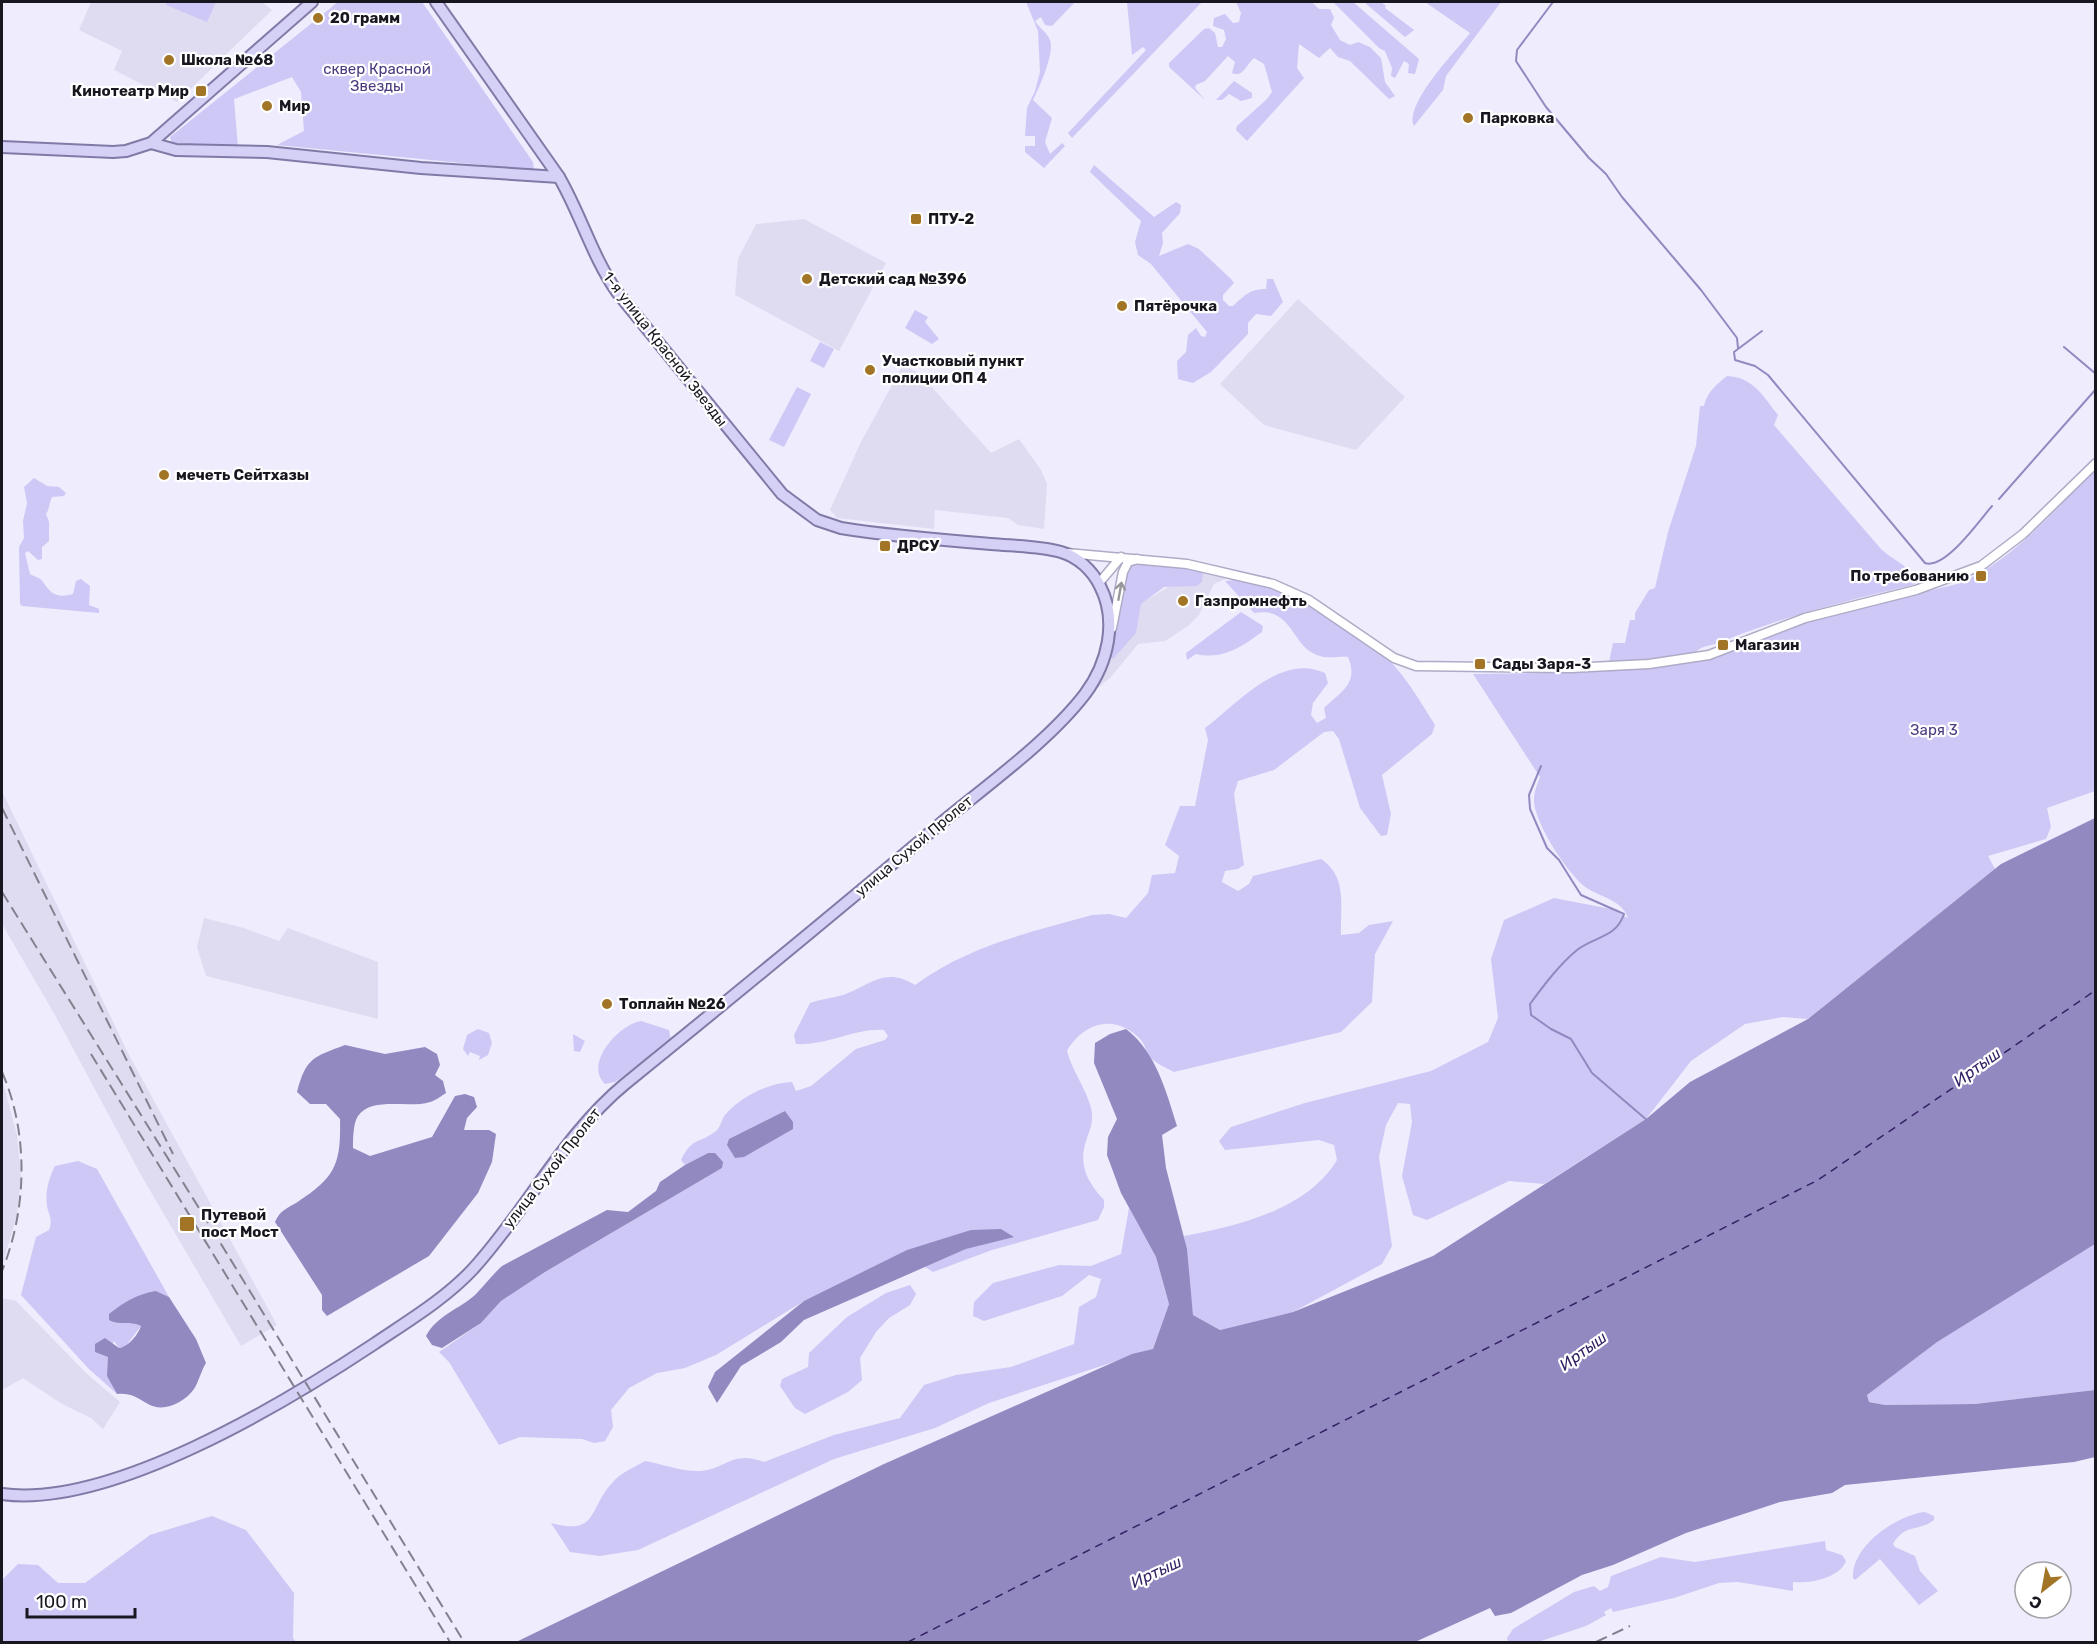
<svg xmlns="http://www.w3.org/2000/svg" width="2097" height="1644" font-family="Rubik,sans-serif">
  <rect width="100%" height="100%" fill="#eeecfd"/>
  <g fill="#dfdcf1">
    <path d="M91,2H262L272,10L177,102L114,70L122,51L79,30Z"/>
    <path d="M804,219L886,263L839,351L735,295L738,259L756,224Z"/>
    <path d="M1298,299L1405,397L1356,450L1264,425L1220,384Z"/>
    <path d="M903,365L920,374L991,453L1019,439L1041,470L1047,484L1044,529L1018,525L1008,518L935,510L934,529L837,518L830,510L861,442Z"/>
    <path d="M1198,569L1232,576L1214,584L1199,615L1188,626L1165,641L1138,644L1110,678L1089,695L1110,656L1136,633L1140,604Z"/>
    <path d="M2,791L129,1055L277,1325L241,1346L141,1175L55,1015L2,924Z"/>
    <path d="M204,918L244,928L279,941L288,928L378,962V1019L206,976L197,947Z"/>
    <path d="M2,1078L17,1135L21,1175L17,1215L2,1266Z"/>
    <path d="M2,1298L16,1301L86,1373L120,1402L103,1429L91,1418L62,1404L23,1378L2,1390Z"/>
  </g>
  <g fill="#cec8f6">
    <path d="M167,2H216L207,22L166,5Z"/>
    <path d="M338,2H422L533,162L534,170L277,145L304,131L301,92L292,77L234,99L238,147L172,143L170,137Z"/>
    <path d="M1026,2H1075L1052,26L1045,25L1041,17L1035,21C1039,28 1047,32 1050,40C1055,53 1039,88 1033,100L1052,118L1045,142L1050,154L1062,143L1065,146L1044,168L1025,152V146H1035V136H1025L1027,108L1035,91L1040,72L1038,31Z"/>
    <path d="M1127,2H1202L1072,138L1068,133L1146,50L1143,47L1132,55Z"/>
    <path d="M1236,2H1312L1319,9H1330L1334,18L1331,25L1340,40L1350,45L1358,42L1370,47L1381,58L1385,82L1395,96L1389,99L1350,61L1338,57L1330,48L1319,58L1299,44L1297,68L1304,78L1247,141L1236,130L1237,126L1267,99L1272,92L1264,64L1254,58C1246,65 1243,78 1232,73L1235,62L1228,56L1205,81L1196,85L1195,88L1205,100L1169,67V63L1204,29L1209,28L1215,33L1218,47H1222L1226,39L1224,30L1213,26L1214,18L1225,14L1233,23L1239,22L1241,13Z"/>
    <path d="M1333,2H1353L1419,59L1415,74L1408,73L1409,64L1404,61L1395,78L1391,76L1392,68L1385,51L1379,48Z"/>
    <path d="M1364,2L1382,3L1386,6L1385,8L1414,30L1405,37Z"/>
    <path d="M1425,2H1501L1446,76L1443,90L1414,126C1404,104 1456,51 1470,33Z"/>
    <path d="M1234,81L1252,93V98L1241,101L1229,94L1222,100H1216Z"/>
    <path d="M1094,165L1154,217L1176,202L1181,205L1180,213L1162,233L1163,243L1159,256L1188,244L1199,249L1231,279L1234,283L1223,295V300L1229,306H1233C1245,295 1250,289 1266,289L1267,279H1273L1283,302L1271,316L1256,314L1248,323V334L1211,372L1193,383L1178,379L1177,361L1186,352L1188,335L1196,328L1201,336L1205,337L1207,332L1151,264L1138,255L1135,242L1141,221L1090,172Z"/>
    <path d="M915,310L928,317L925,322L939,339L932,344L905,328Z"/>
    <path d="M820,342L834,349L824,368L810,361Z"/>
    <path d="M1727,376C1753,377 1763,396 1778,415L1774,425L1881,549C1893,560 1910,567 1919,580L1913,585C1845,601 1785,616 1721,642C1712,646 1702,645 1696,652L1647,660L1609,662L1613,643H1625L1630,620H1635V613L1649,590L1655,588L1668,532L1696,446L1700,406H1704C1707,392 1716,385 1727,376Z"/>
    <path d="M797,387L811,394L784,447L769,440Z"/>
    <path d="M2095,469V791L2047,808L2051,827L2046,839L1988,856L1995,869L1808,1019L1783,1017L1745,1024L1691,1061L1646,1119L1544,1184L1509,1181L1427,1220L1413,1215L1402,1176L1412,1122L1410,1104L1398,1103L1386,1125L1379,1157L1392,1246L1382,1264L1293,1312L1220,1330L1193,1315L1184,1236C1237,1226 1307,1210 1337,1160L1334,1145L1319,1140L1225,1150L1219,1141L1231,1127L1305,1103L1431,1071L1488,1042L1498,1018L1491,959L1504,920L1554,898L1611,909L1628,918C1622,899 1598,897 1584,886C1566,871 1540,830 1535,808C1532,797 1536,787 1540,777L1473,674L1541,673L1702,661L1803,622L1957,584C2012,562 2055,510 2095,469Z"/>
    <path d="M34,478L47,486L59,487L66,493L64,496L52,497C49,503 50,508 46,514L49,522V541L42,547V559L38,560L28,551L25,553L30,574C34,577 40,577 43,582C52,595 57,598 73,594L76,581L81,579L90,586L89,605L99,609V613L22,606L20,604L19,547L24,538L23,521L27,503L24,487Z"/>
    <path d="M1136,561L1198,569L1203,573L1202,582L1197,586L1164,587L1141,604L1136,633L1113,659L1110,656L1126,573L1128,567Z"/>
    <path d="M1244,579C1293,595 1346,619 1384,655C1405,675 1420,701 1435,725L1432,734L1382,775L1391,814L1387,835L1381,836L1360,808L1339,739L1333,731L1324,732L1274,770L1238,781L1234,794L1244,865L1238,869L1225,871L1222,882L1238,891L1249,884L1253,876L1321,859C1348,877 1340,906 1341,935L1359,933L1369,925L1393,921L1375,954L1372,1002L1341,1032L1174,1072C1166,1068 1155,1063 1150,1057C1146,1052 1145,1045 1141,1040C1116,1013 1084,1022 1067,1051C1072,1071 1086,1088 1091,1108C1095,1125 1087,1133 1084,1149C1080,1170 1091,1186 1104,1200V1207L1098,1220L992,1250L933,1272L925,1267L966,1249L1011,1236L1001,1229L804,1301L716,1355L685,1368L657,1373L629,1388L611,1410L613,1427L605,1441L594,1443L582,1439L520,1437L499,1445L449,1362L439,1352L481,1323L501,1301L545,1272L722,1168L708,1153L685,1165L681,1160C693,1136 698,1145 716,1131C721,1127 721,1120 725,1115C741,1096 769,1083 792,1082L796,1091L811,1086L856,1049L885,1040L888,1036L884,1030C855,1028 827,1046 796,1044L794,1035L810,1003C821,999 832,998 843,995C870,986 884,966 915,985C972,944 1026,934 1092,915L1109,914L1126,918L1148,893L1152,875L1175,873L1179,856L1165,845L1180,806H1195L1208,740L1205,728C1236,705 1281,652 1325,673L1328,683L1313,703L1311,715L1317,723L1326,718L1324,708C1342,691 1359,683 1348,657C1340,656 1328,659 1320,656C1291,649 1294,606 1254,613L1225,581Z"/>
    <path d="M1241,612L1263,626L1262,632C1241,647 1223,660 1196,654L1187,660L1186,653Z"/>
    <path d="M641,1021L669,1030L671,1040L615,1082L605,1084C583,1063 620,1024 641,1021Z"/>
    <path d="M478,1029L489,1033L492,1043L488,1055L479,1060L480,1056L470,1052L468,1056L463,1049L467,1035Z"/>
    <path d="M573,1034L585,1041L580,1052L574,1051Z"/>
    <path d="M78,1161L97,1169L169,1297L156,1291L114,1323L132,1321L141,1326L125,1347L119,1348L114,1341C105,1364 106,1373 117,1394L89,1369L21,1295L36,1237L49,1230C53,1219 49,1216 47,1206C45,1191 49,1178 55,1166Z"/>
    <path d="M1129,1208L1156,1257L1169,1304L1153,1349L989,1403L935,1428L834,1459L638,1550L600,1556L570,1552L551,1523C599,1536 588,1508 613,1482C620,1473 635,1467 645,1461C662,1464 683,1472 701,1471C726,1469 732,1450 764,1462L834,1435L900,1418L924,1385L956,1375L1011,1367L1074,1344L1079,1307L1096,1297L1101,1279L1089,1275L1062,1296L984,1321L973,1316L974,1302L993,1283L1059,1265L1091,1266L1121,1254Z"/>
    <path d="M2095,1244V1390L1975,1404L1885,1405L1869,1402L1867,1395C1933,1335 2020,1290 2095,1244Z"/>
    <path d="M910,1285L916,1294L910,1305L889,1318L876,1332L860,1358L862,1380L848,1392L805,1414L795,1408L780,1386L782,1379L808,1367L809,1353L847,1317L886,1293Z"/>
    <path d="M1925,1512L1934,1516V1520C1919,1532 1905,1523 1893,1544L1895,1547L1915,1556L1920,1571L1938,1591L1919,1605L1880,1559L1855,1580L1853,1578C1851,1546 1897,1515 1925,1512Z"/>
    <path d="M212,1516L246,1530L294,1593L293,1638L296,1642H2V1580L18,1564L38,1565L58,1583H85L150,1535Z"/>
    <path d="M1825,1541L1826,1550L1842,1555L1846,1561C1840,1578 1809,1584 1793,1582V1591L1738,1582L1719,1583L1674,1598L1613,1612L1611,1608L1604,1612L1606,1615L1586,1626L1538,1642H1508L1507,1638L1513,1629L1574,1592L1594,1586L1600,1591L1608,1587L1611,1576L1661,1557L1695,1562Z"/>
  </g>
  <g fill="#9289c0">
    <path d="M2095,818V1244L1937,1342L1867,1395L1869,1402L1885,1405L1975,1404L2095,1390V1457L2074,1462L1845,1485L1832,1493L1780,1502L1686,1533L1613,1565L1582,1575L1511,1613L1495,1616L1490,1608L1415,1642H516L884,1464L1132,1354L1153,1349L1169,1304L1156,1257L1121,1193L1107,1155L1108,1137L1117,1119L1094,1063L1095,1043L1110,1034L1126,1029C1156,1052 1166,1091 1177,1126L1162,1135L1166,1168L1187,1249L1193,1315L1220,1330L1293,1312L1433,1256L1646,1119L1690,1082L1808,1019L2001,864Z"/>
    <path d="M345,1045L385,1054L425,1047L437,1054L440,1065L435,1075L443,1081L446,1093C441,1096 435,1101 430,1102C408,1109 372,1096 358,1116C353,1123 353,1140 353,1148L370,1156L432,1137L455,1096L465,1094L474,1097L477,1107L467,1118L464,1130H489L496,1134L492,1162L478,1193L429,1256L327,1316L322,1310V1295L275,1222C281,1209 287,1209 299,1201C336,1177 341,1163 340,1119L326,1104H310L297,1092C306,1058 313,1057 345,1045Z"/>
    <path d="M785,1111L793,1122V1129L744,1157L735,1158L727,1145L729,1139Z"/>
    <path d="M708,1153H715L723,1162L722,1168L545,1272L501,1301L481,1323L442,1348L432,1345L426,1336C437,1315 460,1309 476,1294C485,1285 492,1275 502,1266L607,1210L628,1212L656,1191L660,1182L685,1165Z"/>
    <path d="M1001,1229L1014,1237L966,1249L804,1320L781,1342L741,1366L717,1403L708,1387L715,1372L804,1301L907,1250L971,1230Z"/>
    <path d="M156,1291L169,1297L196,1339L206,1363C201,1371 199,1381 194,1389C184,1403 163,1413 148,1404C136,1397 131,1393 117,1394L107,1376L108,1357L95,1352V1344L105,1338L119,1348C128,1347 138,1335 141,1326C130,1320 119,1326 109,1320V1314C124,1302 137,1294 156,1291Z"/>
  </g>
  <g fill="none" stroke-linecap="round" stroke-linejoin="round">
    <g stroke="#9289c0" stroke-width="2">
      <path d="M1553,2L1517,50L1516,61L1546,107L1589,158L1606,174L1622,197L1701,290L1737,338L1738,348"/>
      <path d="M1762,331L1734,352L1735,360L1755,366L1768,375L1925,563C1945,570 1979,521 1992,506"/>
      <path d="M2064,347L2096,374"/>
      <path d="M1999,499L2096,389"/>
      <path d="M1541,766L1529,795L1530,809L1547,848L1559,860L1581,895L1624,914C1616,938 1595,936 1577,950C1559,965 1544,985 1530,1004L1531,1015L1551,1029L1571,1039L1592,1073L1648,1121"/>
    </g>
    <path stroke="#342265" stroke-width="1.5" stroke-dasharray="8 6" stroke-linecap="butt" d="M908,1642L1818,1180L2096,990"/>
    <g stroke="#aeabc6" stroke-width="11">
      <g id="minor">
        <path d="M1067,553L1187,564L1273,584L1309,600L1394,658L1416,666L1571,668L1649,664L1709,655L1805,618L1916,590L1981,566L2023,534L2096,463"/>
        <path d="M1099,583L1121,557"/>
        <path d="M1112,628L1123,572L1128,562L1137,559"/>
      </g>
    </g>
    <g stroke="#817aa7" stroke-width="14">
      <g id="major">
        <path d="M151,143L176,150L267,152L421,168L559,177"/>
        <path d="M2,147L113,152L126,151L151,143L312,2"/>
        <path d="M2,1494C110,1509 285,1403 374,1344C408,1321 445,1299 473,1269C527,1210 563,1135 625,1084C731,998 836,912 940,824C986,786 1049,741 1085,694C1108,663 1118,621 1100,586C1092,570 1078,557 1061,552C1039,546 1013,546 991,544C941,540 890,536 841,528L817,520L782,494L617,292C592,256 581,215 559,177L436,2"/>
      </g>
    </g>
    <use href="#minor" stroke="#fff" stroke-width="8"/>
    <use href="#major" stroke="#d5d0f5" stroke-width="10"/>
    <g stroke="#83818e" stroke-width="2" stroke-dasharray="12 6" stroke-linecap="butt">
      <path d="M2,808L173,1154"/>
      <path d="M2,892L207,1221L464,1642"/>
      <path d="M91,1054L450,1642"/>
      <path d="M2,1072C29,1134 27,1209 2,1271"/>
      <path d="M1596,1642L1630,1626"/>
    </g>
  </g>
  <defs><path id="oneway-shaft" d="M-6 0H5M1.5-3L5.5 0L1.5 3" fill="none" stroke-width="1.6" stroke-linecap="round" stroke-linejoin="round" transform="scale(1.5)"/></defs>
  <use stroke="#97979b" href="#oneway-shaft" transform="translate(1120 591) rotate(-80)"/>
  <g fill="#a17426" stroke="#fff" stroke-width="2">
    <circle cx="318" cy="18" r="6"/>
    <circle cx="169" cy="60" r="6"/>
    <rect x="195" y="85" width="12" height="12" rx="3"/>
    <circle cx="267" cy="106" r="6"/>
    <circle cx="1468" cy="118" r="6"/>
    <rect x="910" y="213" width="12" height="12" rx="3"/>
    <circle cx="807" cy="279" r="6"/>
    <circle cx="1122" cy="306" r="6"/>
    <circle cx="870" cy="370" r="6"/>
    <circle cx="164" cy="475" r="6"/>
    <rect x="879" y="540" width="12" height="12" rx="3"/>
    <rect x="1975" y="570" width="12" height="12" rx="3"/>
    <circle cx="1183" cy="601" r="6"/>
    <rect x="1717" y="639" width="12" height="12" rx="3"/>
    <rect x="1474" y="658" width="12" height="12" rx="3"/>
    <circle cx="607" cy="1004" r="6"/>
    <rect x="179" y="1216" width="16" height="16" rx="3"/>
  </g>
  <g text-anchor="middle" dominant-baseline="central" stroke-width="4.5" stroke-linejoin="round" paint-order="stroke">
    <g font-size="15" font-weight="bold" fill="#181720" stroke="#fff" text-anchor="start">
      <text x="330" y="18">20 грамм</text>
      <text x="181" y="60">Школа №68</text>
      <text x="189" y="91" text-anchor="end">Кинотеатр Мир</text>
      <text x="279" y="106">Мир</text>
      <text x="1480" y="118">Парковка</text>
      <text x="928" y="219">ПТУ-2</text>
      <text x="819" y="279">Детский сад №396</text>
      <text x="1134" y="306">Пятёрочка</text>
      <text x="882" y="361">Участковый пункт<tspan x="882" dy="17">полиции ОП 4</tspan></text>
      <text x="176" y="475">мечеть Сейтхазы</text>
      <text x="897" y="546">ДРСУ</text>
      <text x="1969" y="576" text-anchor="end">По требованию</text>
      <text x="1195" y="601">Газпромнефть</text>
      <text x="1735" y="645">Магазин</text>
      <text x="1492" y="664">Сады Заря-3</text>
      <text x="619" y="1004">Топлайн №26</text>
      <text x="201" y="1215">Путевой<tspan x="201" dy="17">пост Мост</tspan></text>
    </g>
    <g font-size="15" fill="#4a3a7e" stroke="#fff">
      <text x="377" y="69">сквер Красной<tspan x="377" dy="17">Звезды</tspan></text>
      <text x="1934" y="730">Заря 3</text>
    </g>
    <g font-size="15" fill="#181720" stroke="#fff">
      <text transform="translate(665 349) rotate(52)">1-я улица Красной Звезды</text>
      <text transform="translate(914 846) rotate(-40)">улица Сухой Пролет</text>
      <text transform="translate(552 1168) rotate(-52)">улица Сухой Пролет</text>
    </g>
    <g font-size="16" font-style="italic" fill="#342265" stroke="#fff">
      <text transform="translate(1977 1067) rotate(-36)">Иртыш</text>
      <text transform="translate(1583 1351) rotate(-36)">Иртыш</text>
      <text transform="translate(1156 1572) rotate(-25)">Иртыш</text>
    </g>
  </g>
  <rect width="2097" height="1644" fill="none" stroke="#181720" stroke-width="6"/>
  <g transform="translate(2043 1590) rotate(211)"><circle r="28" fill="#ffffff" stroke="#a3a2a6" stroke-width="1.5"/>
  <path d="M0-4.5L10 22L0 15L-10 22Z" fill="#a17426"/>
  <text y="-9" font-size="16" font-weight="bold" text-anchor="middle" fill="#181720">С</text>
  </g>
  <path d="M27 1608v9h108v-9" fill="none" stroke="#181720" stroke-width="3"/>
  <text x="36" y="1608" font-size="18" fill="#181720" stroke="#ffffff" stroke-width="4.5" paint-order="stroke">100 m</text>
</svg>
